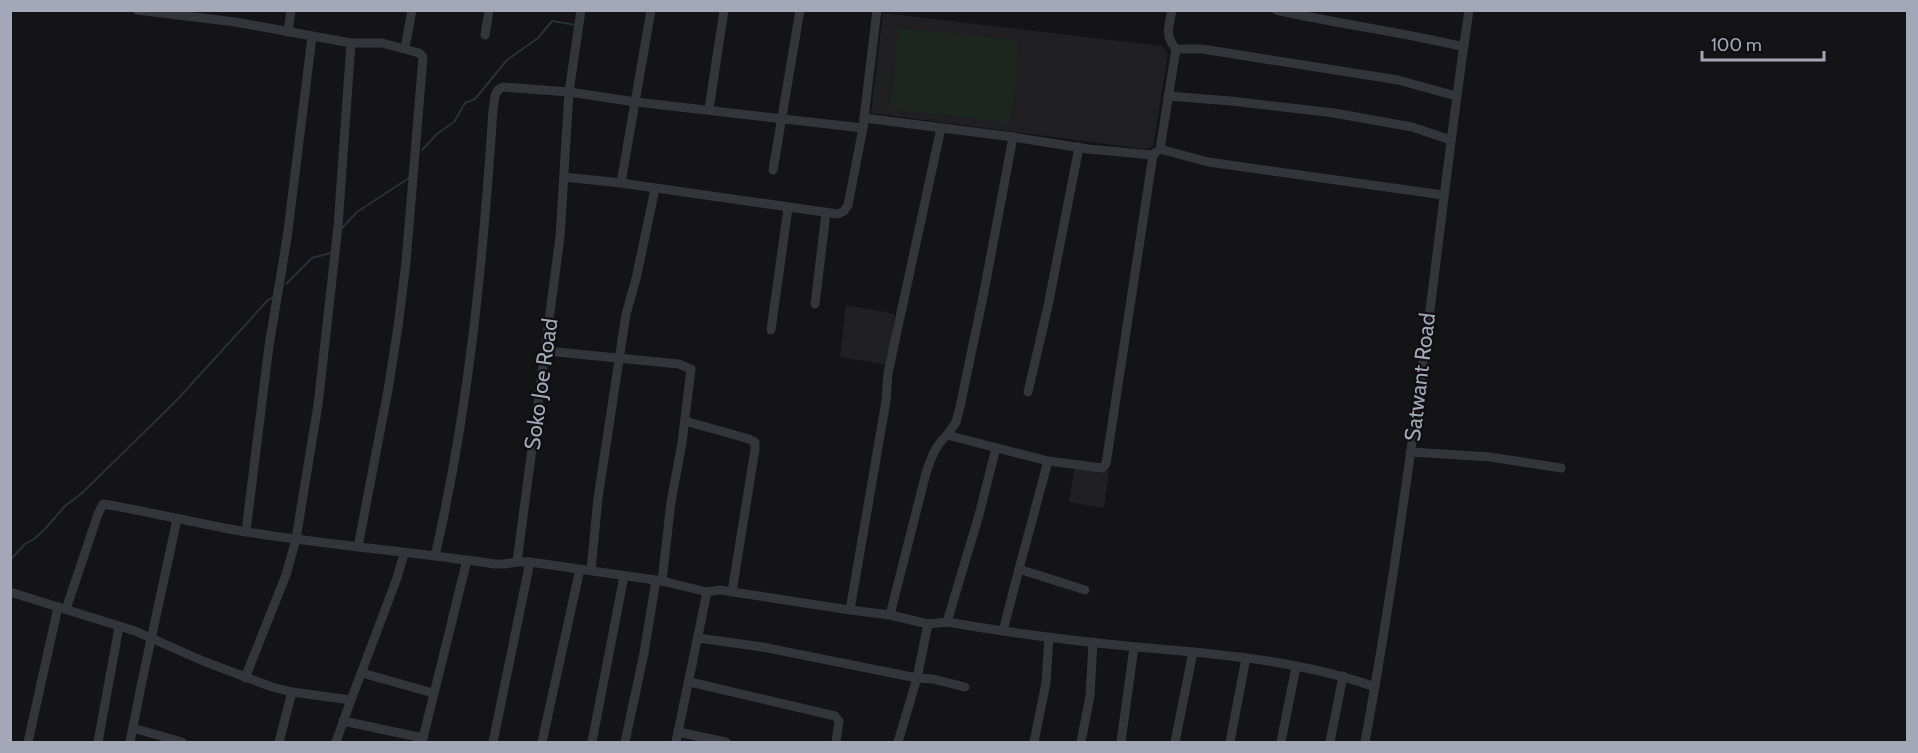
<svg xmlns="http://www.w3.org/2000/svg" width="1918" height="753" font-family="Cabin,sans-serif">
  <rect width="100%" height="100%" fill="#141315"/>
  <g fill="#201f22">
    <path d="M883,13L1162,46L1168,54L1153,147L1145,149L871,113Z"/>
    <path d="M846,305L895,314L887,365L840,357Z"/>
    <path d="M1075,466L1109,470L1104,508L1069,502Z"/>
  </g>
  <path fill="#1d251f" d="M899,28L1019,40L1011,122L890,109Z"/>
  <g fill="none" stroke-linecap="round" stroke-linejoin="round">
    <g stroke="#29303a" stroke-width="2">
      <path d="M422,150L438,133L454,122L465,103L475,99L507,60L538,38L552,21L576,25"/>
      <path d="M342,228L357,212L409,178"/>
      <path d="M286,284L312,258L331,253"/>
      <path d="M10,560L25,544L34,539L45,529L65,506L82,493L175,402L268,300L275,297"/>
    </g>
    <g stroke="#34343b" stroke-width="9">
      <path d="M137,10L235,22L351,43L338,226L318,405L310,453L296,539L286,575L245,678"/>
      <path d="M877,10L864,118L1013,137L1088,149L1153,155L1156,152"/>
      <path d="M1172,10C1169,27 1164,34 1176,49L1160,149L1208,162L1443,195"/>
      <path d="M1276,10C1338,24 1402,32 1464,47"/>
      <path d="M288,32L291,10"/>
      <path d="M485,35L489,10"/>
      <path d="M351,43H382L419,53L423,57L406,262L398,327L388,390L358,547"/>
      <path d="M405,48L412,10"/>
      <path d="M1176,49H1202L1398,80L1456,96"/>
      <path d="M1168,96L1231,101L1334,113L1412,127L1451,140"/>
      <path d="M709,109L724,10"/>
      <path d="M1013,137L984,292L960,407L956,422L947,435L1048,461L1102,468L1106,464L1153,155"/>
      <path d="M773,170L800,10"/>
      <path d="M564,177L621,183L651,10"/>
      <path d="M621,183L838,214L844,211L848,205L863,128"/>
      <path d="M815,304L826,213"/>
      <path d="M771,330L788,208"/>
      <path d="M546,351L679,364L691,369L682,443L671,502L662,581"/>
      <path d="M1028,392L1048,306L1079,147"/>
      <path d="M685,421L749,439L755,442V449L732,592"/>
      <path d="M996,448L979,515L947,622C1010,633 1074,641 1137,647C1217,654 1299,660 1375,687"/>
      <path d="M1410,452L1490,457L1561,468"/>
      <path d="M1048,461L1019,569L1085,590"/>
      <path d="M246,531L269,346L287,238L312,37"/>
      <path d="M435,556C469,409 483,261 493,110C495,101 493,90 503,87L569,92L636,102L863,128L864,118"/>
      <path d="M530,562L662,581L707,592L720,590L850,610L886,401L888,373L941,128"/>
      <path d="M591,570L598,498L626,314L636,279L655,189"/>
      <path d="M10,592L135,631L203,661L272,687L292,692L351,700L397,578L404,554"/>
      <path d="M66,609L98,514L103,504C151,512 199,524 247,532C329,545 412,552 495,564H504L517,562"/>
      <path d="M850,610L890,615L928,624L947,622"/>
      <path d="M890,615L926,473C931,458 935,446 947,435"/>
      <path d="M1003,631L1019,569"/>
      <path d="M698,638L762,647L917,678L933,679L965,687"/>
      <path d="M362,673L433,693"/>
      <path d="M690,682L835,716L839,721L836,742"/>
      <path d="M343,721L423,738"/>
      <path d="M133,728L182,742"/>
      <path d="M678,732L726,742"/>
      <path d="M28,742L58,607"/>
      <path d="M98,742L119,627"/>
      <path d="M130,742L141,686L177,519"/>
      <path d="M279,742L292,692"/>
      <path d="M336,742L351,700"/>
      <path d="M422,742L467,560"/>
      <path d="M493,742L530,562H517L560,237L569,92L581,10"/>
      <path d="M542,742L580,569"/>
      <path d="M592,742L624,576"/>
      <path d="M625,742L644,653L656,580"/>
      <path d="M676,742L707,592"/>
      <path d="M898,742L917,678L928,624"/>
      <path d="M1034,742L1046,683L1049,637"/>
      <path d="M1081,742L1090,696L1093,642"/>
      <path d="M1121,742L1134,647"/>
      <path d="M1175,742L1193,652"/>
      <path d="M1230,742L1246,658"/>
      <path d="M1281,742L1296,667"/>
      <path d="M1330,742L1343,676"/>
      <path d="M1365,742C1389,612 1407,480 1425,348C1440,235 1452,123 1469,10"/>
    </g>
  </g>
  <g text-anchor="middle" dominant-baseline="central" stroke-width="4.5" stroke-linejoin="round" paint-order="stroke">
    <g font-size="22" fill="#a4a7b7" stroke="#0f0e10">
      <text transform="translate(1420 377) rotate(-83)">Satwant Road</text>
      <text transform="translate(541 384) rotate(-82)">Soko Joe Road</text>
    </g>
  </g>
  <rect width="1918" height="753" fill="none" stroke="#a4a7b7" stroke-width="24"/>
  <path d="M1702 51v9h122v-9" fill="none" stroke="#a4a7b7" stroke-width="3"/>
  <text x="1711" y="51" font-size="18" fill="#a4a7b7" stroke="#0f0e10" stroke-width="4.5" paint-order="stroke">100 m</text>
</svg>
